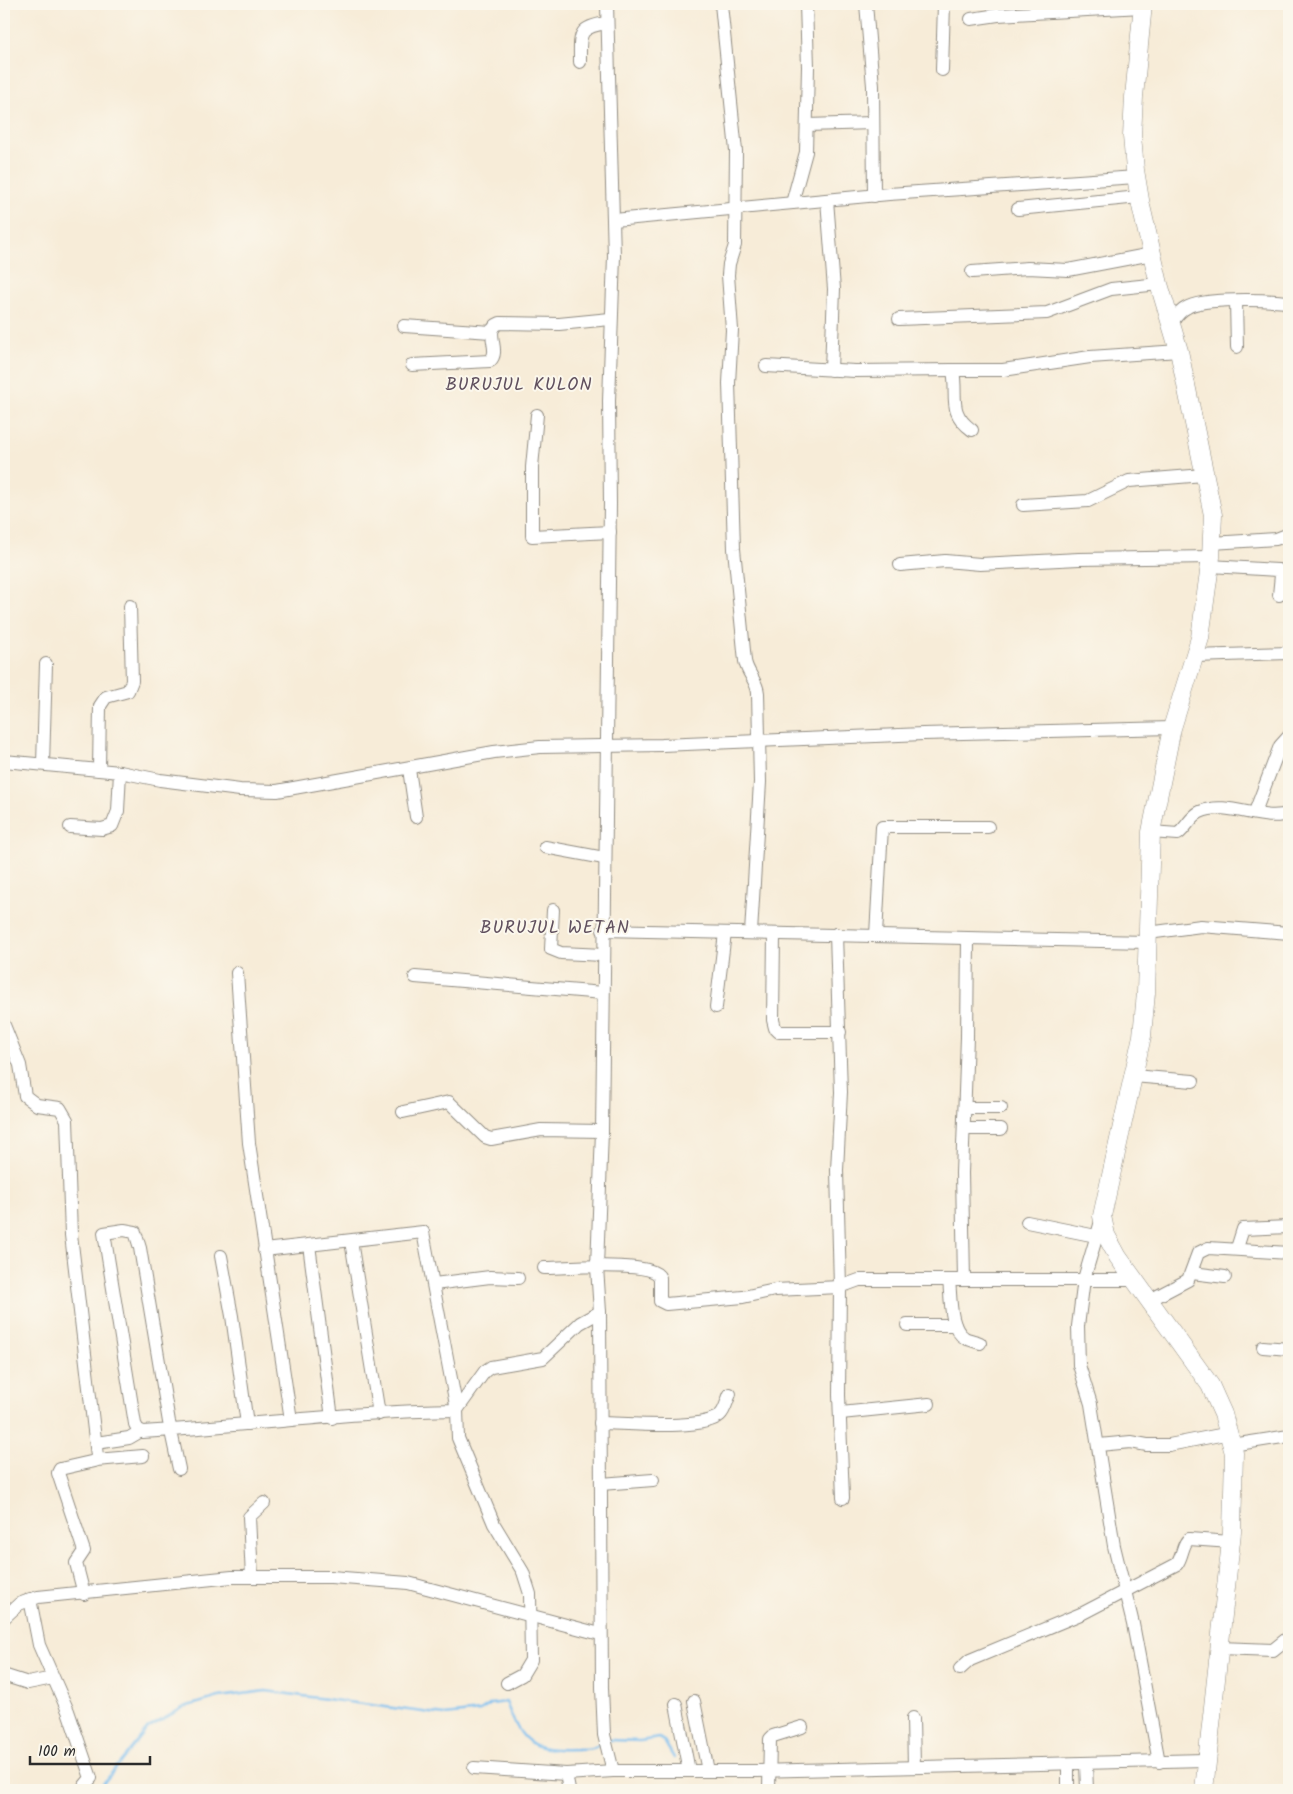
<svg xmlns="http://www.w3.org/2000/svg" width="1293" height="1794" font-family="Kalam,sans-serif">
  <rect width="100%" height="100%" fill="#fbf7ec"/>
  <filter id="ink" filterUnits="userSpaceOnUse"><feTurbulence type="fractalNoise" baseFrequency=".02" numOctaves="2"/><feDisplacementMap in="SourceGraphic" scale="10" xChannelSelector="R" yChannelSelector="G"/><feConvolveMatrix kernelMatrix="1 2 1 2 8 2 1 2 1" color-interpolation-filters="sRGB"/></filter>
  <filter id="wash" filterUnits="userSpaceOnUse"><feTurbulence type="fractalNoise" baseFrequency=".0096" numOctaves="4" result="noise"/><feDisplacementMap in="SourceGraphic" scale="20" xChannelSelector="R" yChannelSelector="G"/><feGaussianBlur stdDeviation="1.12" result="paint"/><feColorMatrix in="noise" values="0 0 0 0 0 0 0 0 0 0 0 0 0 0 0 0 0 1.4 0 .05"/><feComposite in="paint" operator="in"/></filter>
  <g filter="url(#wash)">
    <rect width="100%" height="100%" fill="#f7ecd8"/>
    <g fill="none" stroke-linecap="round" stroke-linejoin="round">
      <g stroke="#79bdef" stroke-width="2.5">
        <path d="M610,1740L640,1741L659,1738L664,1741L674,1758"/>
        <path d="M98,1790L148,1728L184,1707L219,1697L266,1691L445,1715L480,1711L491,1704L506,1702C521,1742 530,1751 573,1749C585,1749 593,1750 602,1743"/>
      </g>
    </g>
  </g>
  <g filter="url(#ink)">
    <g fill="none" stroke-linecap="round" stroke-linejoin="round">
      <g stroke="#918c82" stroke-width="14">
        <g id="minor">
          <path d="M607,4L614,256L609,401L610,504L602,1131L597,1267L600,1312L602,1688L604,1735L613,1771H756L1205,1760"/>
          <path d="M721,4L736,151L735,245L729,264L728,275L732,330L729,383L734,549L745,661C747,673 757,681 758,693L760,782L751,933"/>
          <path d="M866,4L873,86L874,196"/>
          <path d="M971,19L998,15L1142,7"/>
          <path d="M580,62C580,35 577,27 607,23"/>
          <path d="M942,70L944,4"/>
          <path d="M807,125L873,123"/>
          <path d="M827,200L834,289L831,370"/>
          <path d="M792,203L806,152L808,67L806,4"/>
          <path d="M1018,209L1139,197"/>
          <path d="M614,220L889,194L1136,177"/>
          <path d="M972,272L1028,268L1068,270L1152,254"/>
          <path d="M1236,301L1237,347"/>
          <path d="M899,319L1047,313L1111,289L1159,284"/>
          <path d="M1172,322C1176,317 1180,311 1186,308C1202,297 1268,300 1288,302L1289,307"/>
          <path d="M404,326L491,332"/>
          <path d="M412,365L490,361C502,350 482,330 500,323L559,324L610,319"/>
          <path d="M766,366L855,371L953,370"/>
          <path d="M537,415L532,467V536L610,532"/>
          <path d="M972,430C947,412 958,397 953,370H1003L1090,357L1179,351"/>
          <path d="M1023,505L1088,501L1129,481L1204,475"/>
          <path d="M1212,543L1276,539L1289,534"/>
          <path d="M900,565L945,561L980,564L1079,559L1211,557"/>
          <path d="M1210,566L1278,570L1281,575L1279,595"/>
          <path d="M1195,656L1289,653"/>
          <path d="M4,761L120,772L160,780L240,790L277,791L494,752L540,747L662,745L923,734L1172,728"/>
          <path d="M43,764L46,664"/>
          <path d="M409,769L416,817"/>
          <path d="M99,770L100,706L106,697L128,691L132,681L130,606"/>
          <path d="M1255,812L1280,746L1289,736"/>
          <path d="M70,827L102,829L112,826L118,811L120,772"/>
          <path d="M1151,832L1178,834C1186,828 1191,816 1200,812C1228,799 1264,824 1289,813"/>
          <path d="M545,847L604,858"/>
          <path d="M553,910L551,949L561,953L603,955"/>
          <path d="M603,930L1147,942"/>
          <path d="M1148,933L1201,926L1289,933"/>
          <path d="M774,934L773,1020L775,1028L779,1032H840"/>
          <path d="M836,934L841,1092L837,1170L840,1287L839,1395L843,1498"/>
          <path d="M876,935L882,827H988"/>
          <path d="M237,973L249,1143L291,1420"/>
          <path d="M415,977L603,993"/>
          <path d="M716,1007L725,933"/>
          <path d="M4,1025L20,1065L25,1096L37,1105L60,1108L67,1120L71,1235L97,1456L95,1461L60,1469L58,1473L84,1551L76,1563L84,1594"/>
          <path d="M1133,1076L1193,1081"/>
          <path d="M966,1108H1001"/>
          <path d="M403,1112L449,1102L485,1137L491,1139L541,1130L602,1131"/>
          <path d="M965,1129H1001"/>
          <path d="M1102,1218L1084,1279L1078,1326L1079,1365L1091,1404L1114,1546L1133,1624L1159,1762"/>
          <path d="M1027,1222L1096,1236"/>
          <path d="M351,1241L379,1414"/>
          <path d="M309,1245L332,1418"/>
          <path d="M1237,1248L1243,1229L1289,1227"/>
          <path d="M221,1256L232,1316L247,1424"/>
          <path d="M544,1268C563,1268 654,1260 660,1278V1301L666,1304L743,1297L775,1290L840,1287L859,1280H1134"/>
          <path d="M1192,1273L1225,1277"/>
          <path d="M949,1280C951,1296 949,1329 965,1338C969,1340 975,1341 980,1343"/>
          <path d="M964,1280L962,1173L967,1037L968,939"/>
          <path d="M434,1284L490,1277L518,1278"/>
          <path d="M1150,1300L1188,1280L1198,1253L1208,1248L1289,1253"/>
          <path d="M907,1325H955"/>
          <path d="M1263,1347L1289,1349"/>
          <path d="M841,1413L929,1404"/>
          <path d="M600,1423C625,1423 702,1431 720,1415C725,1411 727,1400 730,1394"/>
          <path d="M96,1443L129,1438L141,1431"/>
          <path d="M1099,1445L1131,1442L1147,1445H1169L1230,1433"/>
          <path d="M1232,1445L1289,1436"/>
          <path d="M96,1460L143,1456"/>
          <path d="M179,1469L169,1422L140,1248L135,1232L124,1230L104,1233L135,1424L138,1430L143,1432C248,1426 352,1411 457,1410L423,1232L264,1250"/>
          <path d="M601,1484L653,1480"/>
          <path d="M252,1577L249,1517L264,1503"/>
          <path d="M30,1599L39,1645L68,1711L91,1778L81,1790"/>
          <path d="M4,1618L19,1604L38,1597L232,1577H331L408,1583L600,1634"/>
          <path d="M1219,1648L1273,1650L1289,1637"/>
          <path d="M960,1669L970,1660L1083,1613L1177,1564C1183,1556 1182,1544 1189,1539L1231,1542"/>
          <path d="M6,1676L28,1683L53,1678"/>
          <path d="M507,1683L522,1675L531,1660L530,1594L523,1572L494,1524L458,1438L457,1410L485,1371L491,1367L543,1358L580,1323L600,1312"/>
          <path d="M694,1701L708,1771"/>
          <path d="M676,1704L689,1771"/>
          <path d="M913,1718L914,1767"/>
          <path d="M1086,1763L1087,1790"/>
          <path d="M474,1768L566,1774L613,1771"/>
          <path d="M566,1774L569,1790"/>
          <path d="M769,1790L770,1739L773,1736L802,1727"/>
          <path d="M1068,1790V1764"/>
        </g>
      </g>
      <g stroke="#918c82" stroke-width="19">
        <path id="highway" d="M1143,4L1134,97L1132,136L1135,170L1141,206L1159,284L1179,351L1213,515L1211,557L1200,638L1172,728L1151,832L1146,993L1142,1036L1102,1216L1106,1235L1118,1257L1210,1385L1223,1414L1234,1453L1232,1532L1204,1790"/>
      </g>
      <use href="#minor" stroke="#fff" stroke-width="12"/>
      <use href="#highway" stroke="#fff" stroke-width="18"/>
    </g>
  </g>
  <g text-anchor="middle" dominant-baseline="central" stroke-width="4" stroke-linejoin="round" paint-order="stroke">
    <g font-size="18" letter-spacing="1" fill="#60505e" stroke="#fbf7ec">
      <text x="519" y="385">BURUJUL KULON</text>
      <text x="555" y="928">BURUJUL WETAN</text>
    </g>
  </g>
  <rect width="1293" height="1794" fill="none" stroke="#fbf7ec" stroke-width="20"/>
  <path d="M30 1756v8h120v-8" fill="none" stroke="#2b2b2b" stroke-width="2.5"/>
  <text x="38" y="1756" font-size="15" fill="#2b2b2b" stroke="#fbf7ec" stroke-width="4" paint-order="stroke">100 m</text>
</svg>
